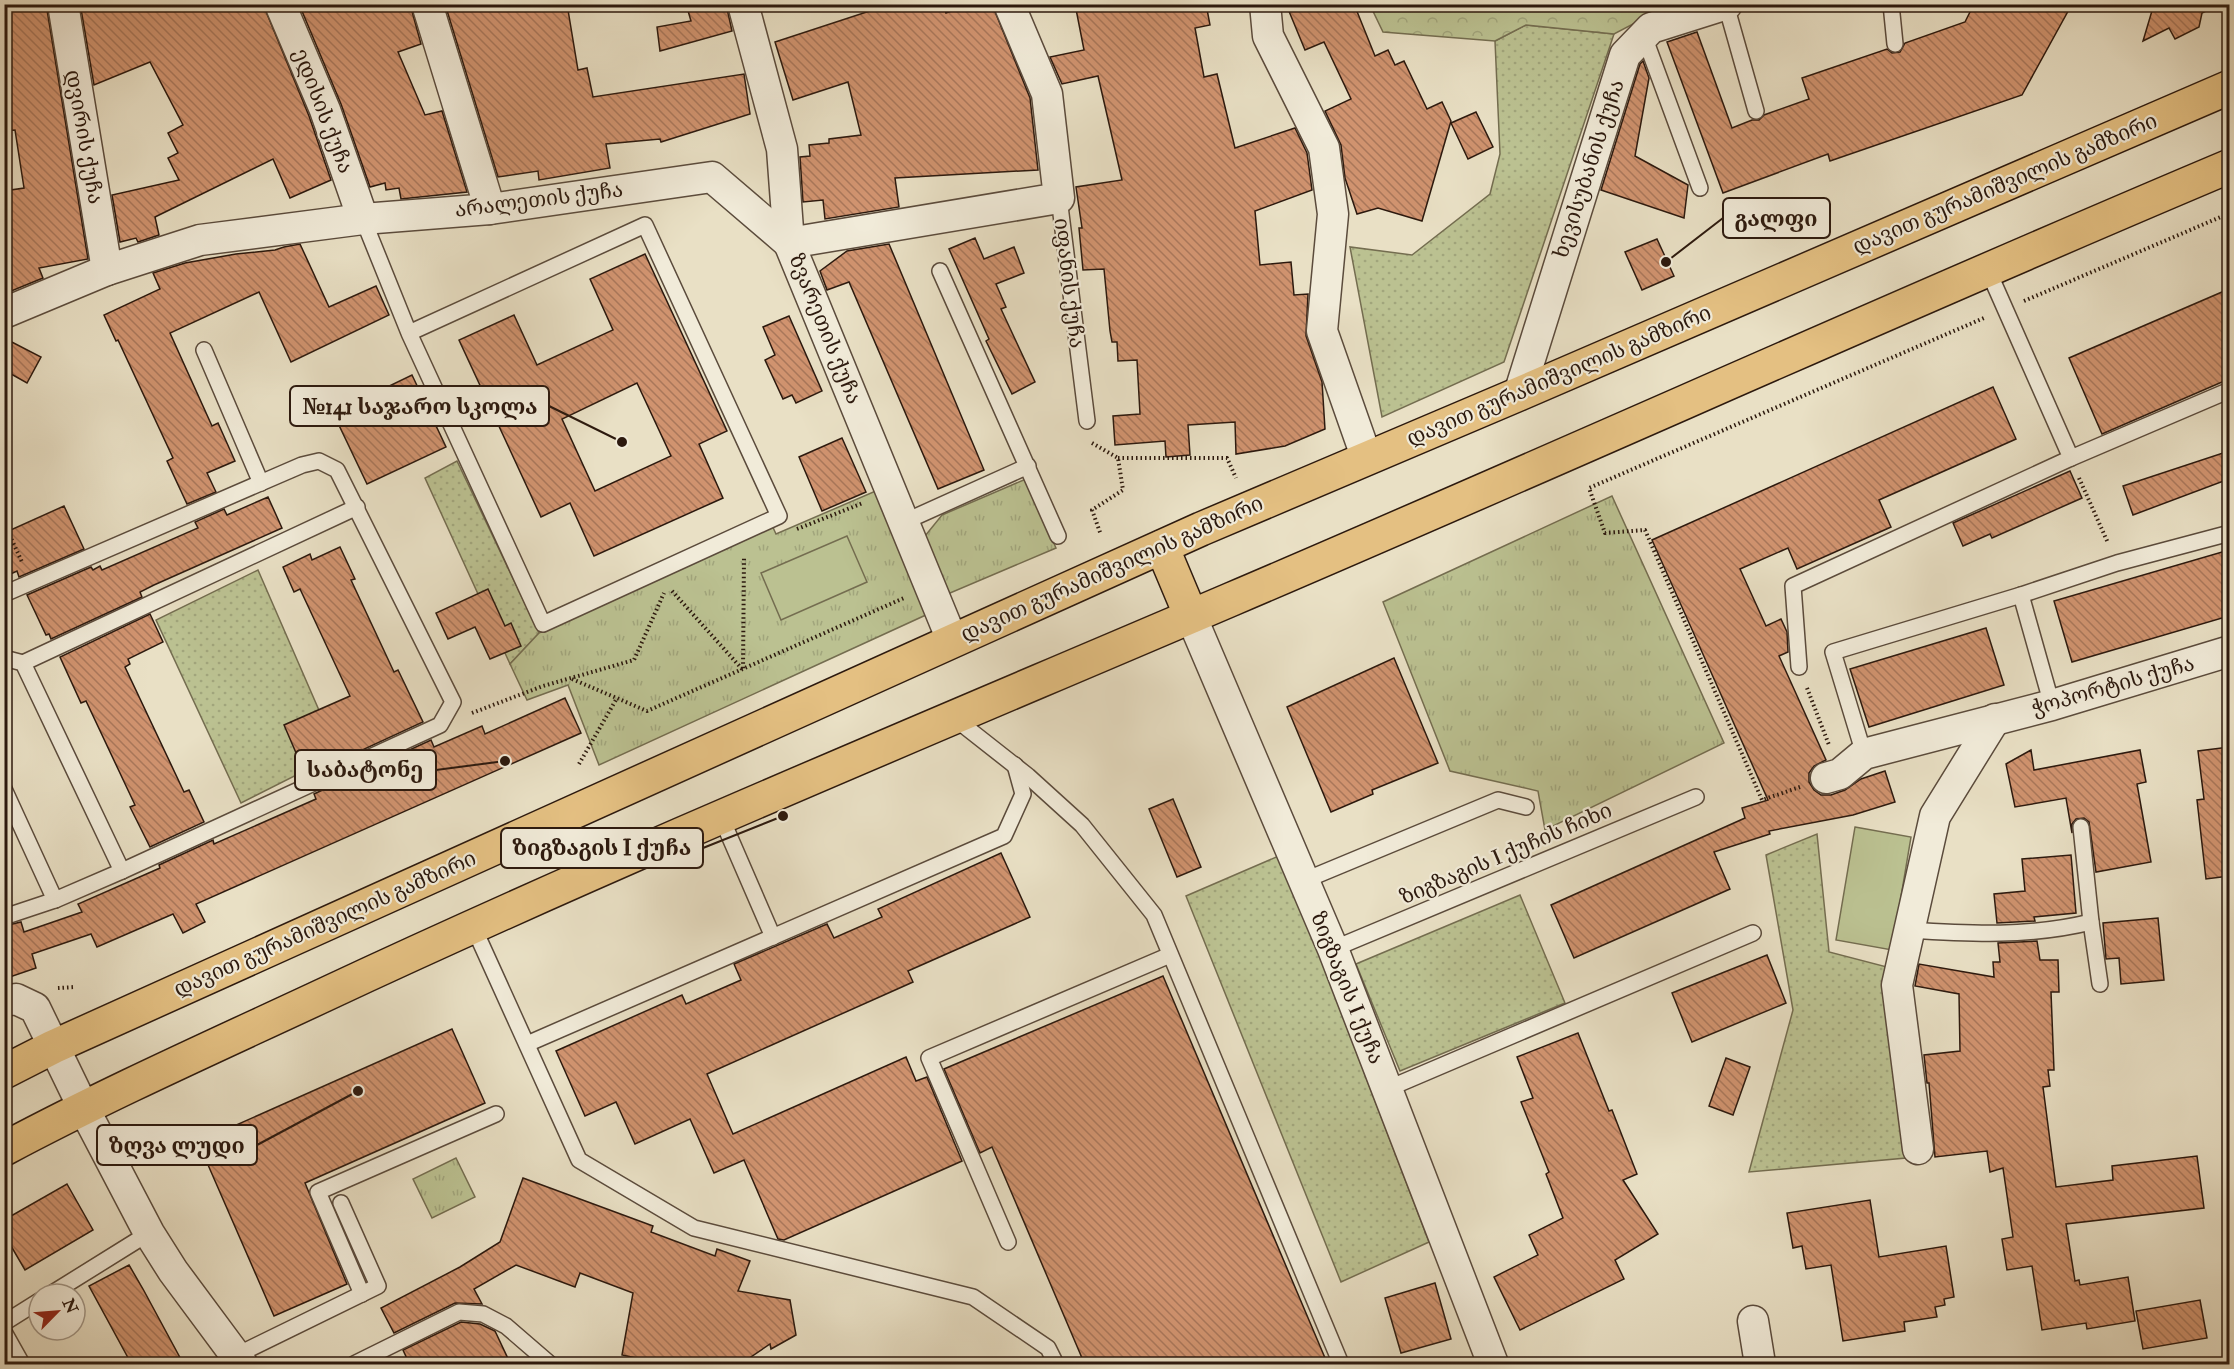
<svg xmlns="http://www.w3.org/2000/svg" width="2234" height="1369" font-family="'IM FELL Double Pica','Noto Serif Georgian',serif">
  <defs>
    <pattern id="grass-dots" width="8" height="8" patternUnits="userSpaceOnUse" patternTransform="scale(1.5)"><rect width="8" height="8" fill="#bbc191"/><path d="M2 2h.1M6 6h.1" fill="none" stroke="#a1a57c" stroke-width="1.8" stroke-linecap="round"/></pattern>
    <pattern id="forest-crowns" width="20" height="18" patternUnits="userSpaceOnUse" patternTransform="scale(1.5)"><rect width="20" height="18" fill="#bbc191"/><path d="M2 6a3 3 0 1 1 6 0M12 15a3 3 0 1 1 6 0" fill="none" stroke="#a1a57c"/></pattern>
    <pattern id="park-tufts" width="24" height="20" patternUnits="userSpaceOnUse" patternTransform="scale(1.5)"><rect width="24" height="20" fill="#bbc191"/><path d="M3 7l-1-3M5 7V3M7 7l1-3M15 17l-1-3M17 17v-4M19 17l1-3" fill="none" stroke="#a1a57c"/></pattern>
    <pattern id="building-back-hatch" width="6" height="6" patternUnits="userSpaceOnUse" patternTransform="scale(1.5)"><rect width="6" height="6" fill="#d0936f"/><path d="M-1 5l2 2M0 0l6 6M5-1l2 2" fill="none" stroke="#a9775a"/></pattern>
  </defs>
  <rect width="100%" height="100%" fill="#e9e0c5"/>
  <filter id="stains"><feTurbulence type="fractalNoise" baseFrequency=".00333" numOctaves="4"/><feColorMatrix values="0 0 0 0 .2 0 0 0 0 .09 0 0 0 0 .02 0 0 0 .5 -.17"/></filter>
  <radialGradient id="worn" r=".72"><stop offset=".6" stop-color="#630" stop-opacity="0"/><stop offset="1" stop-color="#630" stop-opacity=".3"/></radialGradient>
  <g fill="url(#grass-dots)" stroke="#746d50" stroke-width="1.5">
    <path d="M1526,25L1614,34L1504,362L1382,417L1350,247L1412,255L1490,194L1500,154L1495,41Z"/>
    <path d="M457,461L539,633L510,664L425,478Z"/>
    <path d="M258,570L338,754L241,803L156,620Z"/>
    <path d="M1817,834L1829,952L1887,967L1888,1017L1906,1158L1749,1172L1793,1010L1766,855Z"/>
    <path d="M1281,855L1429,1242L1341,1282L1186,896Z"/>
    <path d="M1520,895L1565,1003L1400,1071L1356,964Z"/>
  </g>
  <path fill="url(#forest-crowns)" stroke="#746d50" stroke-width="1.5" d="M1370,5H1665L1660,10L1614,34L1526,25L1495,41L1383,32Z"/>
  <g fill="url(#park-tufts)" stroke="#746d50" stroke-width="1.5">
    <path d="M1026,479L1056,548L943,596L921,541L942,515Z"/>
    <path d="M878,490L928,614L599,765L568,685L527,700L510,664L539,633L771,523L776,534Z"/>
    <path d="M1612,496L1724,743L1545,830L1538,791L1450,771L1383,602Z"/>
    <path d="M456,1158L475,1197L432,1218L413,1179Z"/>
  </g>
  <g fill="#bbc191" stroke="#746d50" stroke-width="1.5">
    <path d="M847,536L867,582L781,620L761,573Z"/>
    <path d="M1855,827L1911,837L1892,950L1836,940Z"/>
  </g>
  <g fill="url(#building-back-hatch)" stroke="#2c190e" stroke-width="1.5" fill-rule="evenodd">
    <path d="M6,4H46L88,259L39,268L43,278L4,294V191L24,188L15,130L4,131V27L7,26Z"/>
    <path d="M95,4H263L309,116L331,180L290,198L273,159L155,217L159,235L138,242L136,238L120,242L112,195L179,180L168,158L178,153L168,133L183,125L150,62L94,85L81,9Z"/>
    <path d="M299,4H410L421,44L398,52L425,115L442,111L467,192L401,199L399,188L386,190L385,183L370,187L341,104Z"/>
    <path d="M445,4H567L578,70L587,68L593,97L744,74L750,114L661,142L660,139L606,144L610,168L539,180L538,171L498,177Z"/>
    <path d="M686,4H726L732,31L660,51L657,27L691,21Z"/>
    <path d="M891,4H943L946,13L970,4H992L1030,98L1038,170L895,178L899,207L825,219L823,200L803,202L800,157L810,156L809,145L829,143V139L861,135L848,82L793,100L775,42Z"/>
    <path d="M1075,4H1206L1210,25L1195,28L1204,77L1217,74L1235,148L1295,128L1307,153L1312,190L1255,211L1260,265L1291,262L1294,295L1308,294L1306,336L1322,382L1325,429L1285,446L1236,454L1235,422L1188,425L1190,455L1166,457L1165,441L1115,445L1113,416L1140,414L1137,360L1118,361L1117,342H1112L1110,331L1104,269L1083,270L1079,228H1082L1076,187L1122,180L1098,76L1062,84L1050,57L1084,50Z"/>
    <path d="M1286,4H1354L1375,56L1388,50L1395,65L1404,61L1427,109L1442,102L1451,121L1422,221L1378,208L1357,214L1345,178L1341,145L1325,111L1351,99L1324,42L1305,50Z"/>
    <path d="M1974,4H2072L2022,95L1830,161L1828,154L1723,193L1667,42L1697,32L1732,128L1752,120H1759L1764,115L1809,99L1802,78L1887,49L1892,53L1900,52L1905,43L1965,22Z"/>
    <path d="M2154,4H2220L2202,13L2199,27L2175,39L2169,28L2143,41Z"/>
    <path d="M1643,61L1649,78L1635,156L1688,185L1684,218L1601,190L1640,64Z"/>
    <path d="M1476,112L1493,147L1468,159L1451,123Z"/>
    <path d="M975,238L984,259L1014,247L1024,273L996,284L1006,307L1001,309L1035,382L1012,394L986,341L989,339L949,249Z"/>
    <path d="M1657,239L1674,276L1642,290L1625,252Z"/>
    <path d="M300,244L329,307L376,286L389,315L291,362L259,292L170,333L212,426L218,423L235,461L207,473L216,492L187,504L167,461L173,458L118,340L116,341L104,315L160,289L153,273L185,263L236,254L275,250L284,247Z"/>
    <path d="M889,244L984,470L938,489L849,282L827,290L820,271L847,251Z"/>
    <path d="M645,254L727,431L699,444L723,498L594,556L570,503L541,517L459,340L514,315L537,365L613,330L590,279ZM637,383L671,456L595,491L562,419Z"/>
    <path d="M2229,289V379L2102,434L2069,358Z"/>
    <path d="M789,316L822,391L796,403L792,395L783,399L765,360L775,355L763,327Z"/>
    <path d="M4,338L41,357L27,383L4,370Z"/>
    <path d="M412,375L446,447L367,484L337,421L390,397L385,388Z"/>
    <path d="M1993,387L2016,439L1879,500L1891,527L1797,569L1788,548L1740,569L1766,626L1781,619L1787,632L1788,652L1779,656L1826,760L1814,766L1809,773V782L1814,790L1821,795H1831L1845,790L1861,779L1885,771L1895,802L1853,815L1769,831L1770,834L1714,852L1730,889L1574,958L1551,905L1745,818L1742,808L1768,800L1652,540Z"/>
    <path d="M842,438L866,492L822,511L799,457Z"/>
    <path d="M2229,451V479L2133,515L2123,486Z"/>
    <path d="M2070,471L2082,498L1992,538L1990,534L1963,546L1953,523Z"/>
    <path d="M268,497L282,528L154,585L140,592L142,597L51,639L49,634L46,635L27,595L91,567L93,570L100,566L102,570L198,528L195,522L224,509L227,515Z"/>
    <path d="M64,506L84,549L19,577L17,571L4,577V533Z"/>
    <path d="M340,547L355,579L351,580L394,672L398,670L423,722L306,776L284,725L350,696L300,589L294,592L283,567L310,554L312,560Z"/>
    <path d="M2229,550V616L2072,662L2054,601Z"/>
    <path d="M488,589L505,626L511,623L521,646L490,659L475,627L448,639L436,613Z"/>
    <path d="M150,614L163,642L128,659L130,664L125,667L184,792L189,790L204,822L150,847L130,807L135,805L86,701L81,703L60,657Z"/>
    <path d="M1986,628L2004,685L1869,727L1850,669Z"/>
    <path d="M1394,658L1438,763L1372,790L1373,794L1331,812L1287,707Z"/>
    <path d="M565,698L581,733L196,904L205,922L183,933L173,914L97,947L91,934L32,954L36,968L4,979V926L21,922L24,932L82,912L78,904L160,868L159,865L213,840L214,844L316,799L314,794L431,740L434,747L482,726L485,734Z"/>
    <path d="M2229,747V876L2206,879L2197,800L2204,799L2198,751Z"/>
    <path d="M2031,750L2034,770L2140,750L2146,782L2137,784L2151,862L2096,872L2089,822L2084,818L2076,819L2072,824V833L2066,798L2015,807L2006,764Z"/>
    <path d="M1173,799L1201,867L1177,877L1149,809Z"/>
    <path d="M1001,853L1030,917L908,971L913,982L707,1074L733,1134L906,1057L916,1081L927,1077L962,1161L784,1240L778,1239L744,1160L714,1173L690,1119L635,1144L616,1102L585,1116L556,1051L682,995L686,1004L741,980L734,964L827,924L834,938L882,917L878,909Z"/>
    <path d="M2071,855L2076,913L2034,917L2035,921L1997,923L1994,894L2025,891L2022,859Z"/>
    <path d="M2158,918L2164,980L2121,984L2119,958L2106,959L2103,923Z"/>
    <path d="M2037,941L2040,960H2058L2059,992H2051L2054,1070H2048L2050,1086L2043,1087L2056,1187L2113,1180L2112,1166L2197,1156L2204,1208L2066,1224L2075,1281L2079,1280L2080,1285L2128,1277L2135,1321L2087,1329L2086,1323L2042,1330L2032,1266L2007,1270L2002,1239L2013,1237L2003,1168L1990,1172L1987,1151L1935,1157L1929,1083H1927L1924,1055L1960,1051L1959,994L1915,986L1919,964L1994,977L1993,962H2000L1998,943Z"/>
    <path d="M1767,955L1786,1003L1692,1042L1672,993Z"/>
    <path d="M1163,976L1328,1365H1085L992,1147L980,1153L944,1069Z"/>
    <path d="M452,1029L485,1103L305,1183L347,1284L274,1316L198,1142Z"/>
    <path d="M1578,1033L1609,1111L1612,1110L1637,1174L1623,1180L1658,1234L1615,1260L1624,1279L1520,1330L1494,1277L1538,1255L1529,1235L1563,1218L1546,1174L1549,1172L1521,1102L1533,1098L1517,1057Z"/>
    <path d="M1726,1058L1750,1067L1733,1115L1709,1106Z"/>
    <path d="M523,1178L653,1226L651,1232L715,1256L717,1249L750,1261L738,1291L790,1300L796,1335L771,1349L770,1344L739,1365H670L622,1355L633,1293L580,1273L575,1287L516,1265L474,1289L482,1304L455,1303L394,1333L381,1308L460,1267L500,1242Z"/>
    <path d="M67,1184L93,1230L25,1270L4,1234V1220Z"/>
    <path d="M1870,1200L1879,1257L1946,1246L1954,1297L1944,1299L1945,1305L1935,1307L1937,1317L1904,1322L1905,1331L1843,1341L1831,1265L1806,1269L1802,1246L1793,1248L1787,1213Z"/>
    <path d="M129,1265L143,1289L184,1365H132L89,1286Z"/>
    <path d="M1435,1283L1451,1339L1401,1353L1385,1298Z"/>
    <path d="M2200,1300L2207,1338L2143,1349L2136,1311Z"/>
    <path d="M461,1322L480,1324L495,1331L511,1365H410L403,1350Z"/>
  </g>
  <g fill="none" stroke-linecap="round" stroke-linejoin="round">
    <g stroke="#5b4b3c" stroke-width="18">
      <g id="lane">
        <path d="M1891,4L1895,44"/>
        <path d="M1726,5L1756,111"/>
        <path d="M1644,36L1700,188"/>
        <path d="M1059,198L1087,421"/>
        <path d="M363,219L409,333L543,624L779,516L645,225L409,333"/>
        <path d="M940,271L1058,536"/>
        <path d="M204,350L261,483"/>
        <path d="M2071,458L2230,390"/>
        <path d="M904,522L1028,466"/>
        <path d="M4,594L302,465L319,461L337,470L453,702L440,725L122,871L55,900L4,917"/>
        <path d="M2021,595L2052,705"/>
        <path d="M4,658L23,663L122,871"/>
        <path d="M23,663L357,507"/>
        <path d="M1799,667L1793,586L2071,458L1987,268"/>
        <path d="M953,717L1028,776L1082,825L1154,915L1341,1364"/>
        <path d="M1864,754L1833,652L2021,595L2117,563L2230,533"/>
        <path d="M4,789L55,900"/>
        <path d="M721,817L773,937"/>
        <path d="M2081,827L2091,922L2100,984"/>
        <path d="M1303,881L1498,800L1526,807"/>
        <path d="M473,926L579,1160L694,1228L973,1297L1048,1348L1056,1364"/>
        <path d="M1909,930C1971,934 2030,937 2091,922"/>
        <path d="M1333,949L1696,797"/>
        <path d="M527,1044L1004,836L1023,794L1015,765"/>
        <path d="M1387,1089L1753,933"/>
        <path d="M1008,1242L929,1058L1170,955"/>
        <path d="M51,1294L149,1233"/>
        <path d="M362,1294L318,1192L496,1114"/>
        <path d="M4,1323L39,1301"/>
        <path d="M4,1332L22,1364"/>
        <path d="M235,1356L378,1286L341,1203"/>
        <path d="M354,1364L459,1312L483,1314L506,1326L550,1364"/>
      </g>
    </g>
    <g stroke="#5b4b3c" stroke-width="33">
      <g id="street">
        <path d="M63,4L107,270"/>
        <path d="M280,4L325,110L363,219"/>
        <path d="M427,4L490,209"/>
        <path d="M743,4L782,149L789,243L952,640"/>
        <path d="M1265,4L1268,36L1324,148L1333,214L1322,331L1367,459"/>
        <path d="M4,313L107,270L200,240L363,219L490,209L712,177L789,243L1059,198L1047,94L1009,4"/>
        <path d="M1519,394L1625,55L1651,28L1727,4"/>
        <path d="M1191,616L1333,949L1493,1364"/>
        <path d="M1826,778L1840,774L1864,754L2052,705L2230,651"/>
        <path d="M4,1001L16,999L35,1008L83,1107L149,1233L173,1271L242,1364"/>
        <path d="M1918,1149L1897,985L1935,816L1995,719"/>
        <path d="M1753,1321L1760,1364"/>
      </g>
    </g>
    <g stroke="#2c190e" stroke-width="36">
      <g id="primary">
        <path d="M1162,547L1191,616"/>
        <path d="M4,1072L53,1047L1201,529L1519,394L2230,87"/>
        <path d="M4,1149C109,1093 217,1045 324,995C623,855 928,729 1232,599C1565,457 1895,307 2230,166"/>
      </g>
    </g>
    <g stroke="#2c190e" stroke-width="4" stroke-dasharray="1.5 3" stroke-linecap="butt">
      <path d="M2024,301L2230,213"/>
      <path d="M1092,443L1118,458L1123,490L1092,510L1101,535"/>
      <path d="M1118,458H1227L1236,478"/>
      <path d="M2079,478L2108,543"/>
      <path d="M4,523L22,562"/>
      <path d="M797,529L863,503"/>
      <path d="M672,591L743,670L744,556"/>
      <path d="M572,679L647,711L904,598"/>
      <path d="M1807,688L1829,745"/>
      <path d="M472,713L543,686L634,660L664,593"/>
      <path d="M579,764L617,698"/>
      <path d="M1800,787L1762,800L1645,530L1605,533L1589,488L1984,318"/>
      <path d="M58,988L75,987"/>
    </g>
    <use href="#lane" stroke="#f1ebd9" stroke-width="15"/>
    <use href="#street" stroke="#f1ebd9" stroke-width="30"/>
    <use href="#primary" stroke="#e4c082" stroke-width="33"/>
  </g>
  <g text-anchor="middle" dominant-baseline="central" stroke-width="4.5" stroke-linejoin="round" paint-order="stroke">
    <g font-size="21" fill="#2c190e" stroke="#f1ebd9">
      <text transform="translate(323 111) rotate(69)">ედისის ქუჩა</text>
      <text transform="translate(84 137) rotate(80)">დვირის ქუჩა</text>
      <text transform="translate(1589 169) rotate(-72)">ხევისუბანის ქუჩა</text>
      <text transform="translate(2005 184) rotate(-23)">დავით გურამიშვილის გამზირი</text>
      <text transform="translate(539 200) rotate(-7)">არალეთის ქუჩა</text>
      <text transform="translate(1069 283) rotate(83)">იფანის ქუჩა</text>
      <text transform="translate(825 329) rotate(68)">ზვარეთის ქუჩა</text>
      <text transform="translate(1559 376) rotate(-23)">დავით გურამიშვილის გამზირი</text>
      <text transform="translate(1112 569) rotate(-24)">დავით გურამიშვილის გამზირი</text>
      <text transform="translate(2113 686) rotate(-16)">ჭოპორტის ქუჩა</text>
      <text transform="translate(1506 854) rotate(-23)">ზიგზაგის I ქუჩის ჩიხი</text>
      <text transform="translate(325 924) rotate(-24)">დავით გურამიშვილის გამზირი</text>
      <text transform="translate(1347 988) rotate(68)">ზიგზაგის I ქუჩა</text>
    </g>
  </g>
  <path fill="none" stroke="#2c190e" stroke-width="2" d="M1666 262L1723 218M622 442L549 406M505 761L436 770M783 816L703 848M358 1091L257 1145"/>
  <g fill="#2c190e" stroke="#f1ebd9" stroke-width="2">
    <circle cx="1666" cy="262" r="6"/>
    <circle cx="622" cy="442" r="6"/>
    <circle cx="505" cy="761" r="6"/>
    <circle cx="783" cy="816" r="6"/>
    <circle cx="358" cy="1091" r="6"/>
  </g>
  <g fill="#f1ebd9" stroke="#2c190e" stroke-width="2">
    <rect x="1723" y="198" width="107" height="40" rx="6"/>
    <rect x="290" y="386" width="259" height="40" rx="6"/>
    <rect x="295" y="750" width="141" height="40" rx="6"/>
    <rect x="501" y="828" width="202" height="40" rx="6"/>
    <rect x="97" y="1125" width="160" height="40" rx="6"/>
  </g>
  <g font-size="22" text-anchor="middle" font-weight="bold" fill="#2c190e">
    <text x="1776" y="226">გალფი</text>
    <text x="420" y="414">№141 საჯარო სკოლა</text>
    <text x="365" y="777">საბატონე</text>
    <text x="602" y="855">ზიგზაგის I ქუჩა</text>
    <text x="177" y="1153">ზღვა ლუდი</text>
  </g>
  <rect width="2234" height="1369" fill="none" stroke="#e9e0c5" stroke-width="24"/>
  <rect x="6" y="6" width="2222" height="1357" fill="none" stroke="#2c190e" stroke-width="3"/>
  <rect x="12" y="12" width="2210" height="1345" fill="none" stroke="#2c190e" stroke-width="1.5"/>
  <g transform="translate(57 1312) rotate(65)"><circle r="28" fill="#f1ebd9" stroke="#a29788" stroke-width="1.5"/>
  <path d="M0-4.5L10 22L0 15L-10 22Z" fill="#8f2418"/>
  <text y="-9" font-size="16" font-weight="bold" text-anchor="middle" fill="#2c190e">N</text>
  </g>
  <rect width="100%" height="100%" filter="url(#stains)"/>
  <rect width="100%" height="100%" fill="url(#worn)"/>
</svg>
